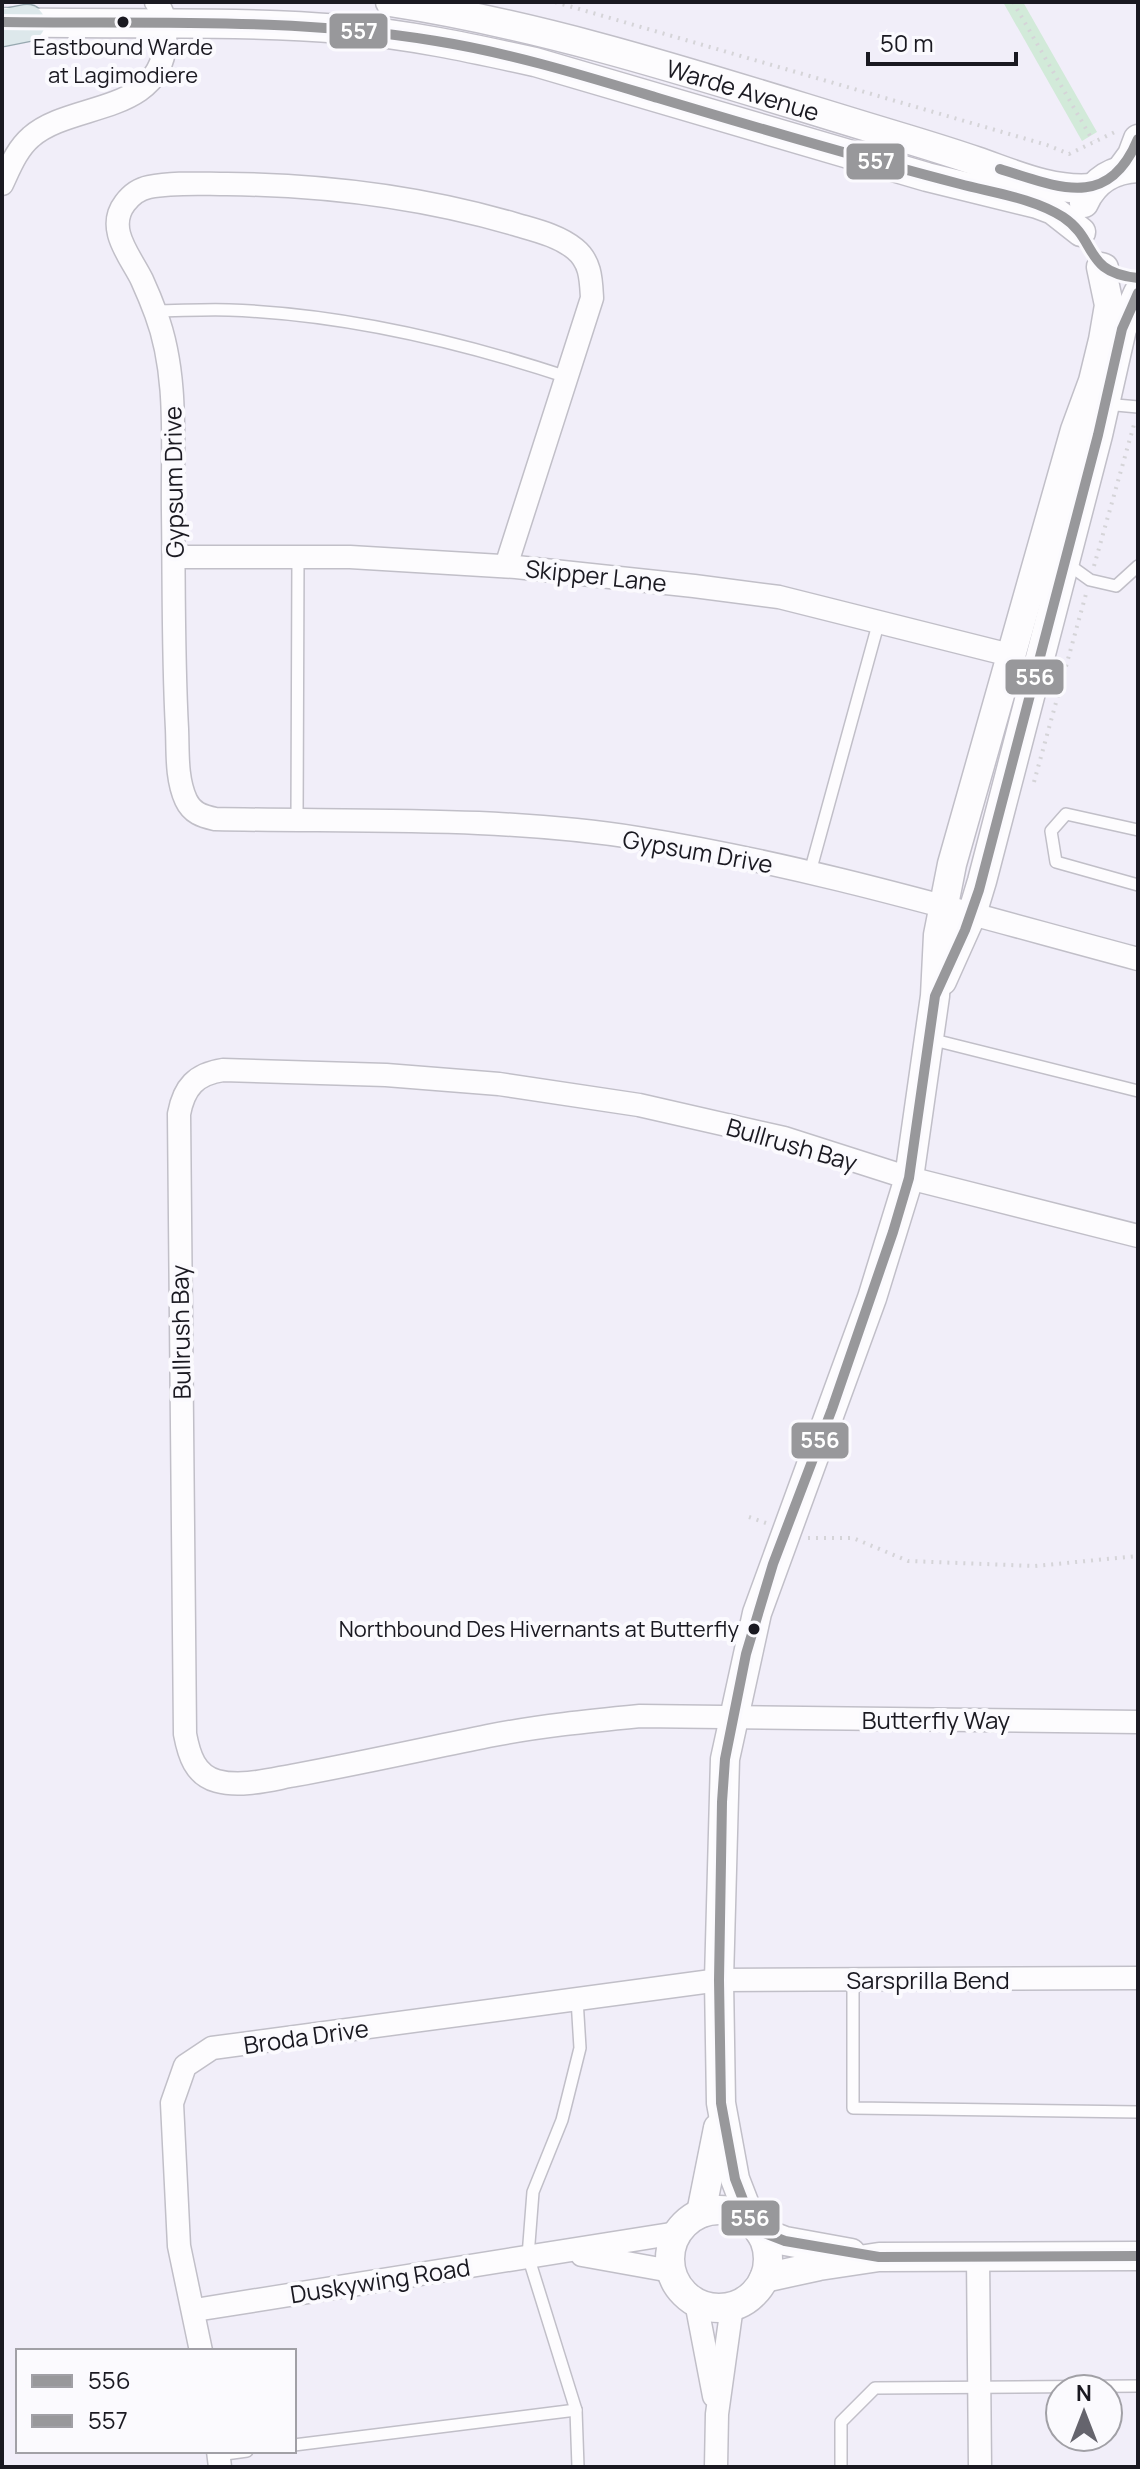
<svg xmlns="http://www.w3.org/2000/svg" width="1140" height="2469" font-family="Manrope,sans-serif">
  <rect width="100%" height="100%" fill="#f1eef9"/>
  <path fill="#d2ead9" d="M1003,2H1023L1097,132L1082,141Z"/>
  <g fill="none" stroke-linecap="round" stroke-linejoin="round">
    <g stroke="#c1bfc8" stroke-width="14">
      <g id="service">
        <path d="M155,311C179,311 204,309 229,310C344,314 458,341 567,377"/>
        <path d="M1105,404L1138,407"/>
        <path d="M1065,562L1090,580L1116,586L1138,566"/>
        <path d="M297,820L298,557"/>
        <path d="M1138,830L1066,814L1051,831L1056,862L1138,885"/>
        <path d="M810,872L879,621"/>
        <path d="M930,1039L1138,1091"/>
        <path d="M853,1979V2108L1138,2112"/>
        <path d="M577,1999L580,2048L562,2120L533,2192L528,2256L576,2410L578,2467"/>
        <path d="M294,2445L576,2410"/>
        <path d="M218,2455L247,2451"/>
        <path d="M841,2467V2422L875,2388L1138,2386"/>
      </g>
    </g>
    <g stroke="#c1bfc8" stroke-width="25">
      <g id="minor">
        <path d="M2,184C10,167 17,149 31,137C70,102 161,115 165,43C166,27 166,15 156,2"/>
        <path d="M174,557H350L516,567L694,586L779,597L1010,655"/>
        <path d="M506,566L592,298C591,280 591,262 575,249C558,235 534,230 514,224C421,197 324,185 227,184C202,184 174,182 149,187C139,189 131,195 125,203C105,229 131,257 142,280C147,291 152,303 156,314C179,375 172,446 173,511C174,584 173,656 177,729C178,752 176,778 186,800C192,813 202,816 215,819C355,822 499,816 638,838C807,865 973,915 1138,959"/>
        <path d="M1138,1236L909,1178L784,1138L639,1105L499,1084L386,1075L223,1070C196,1074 184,1087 179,1114L185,1734C189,1755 195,1775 217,1781C242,1788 272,1779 296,1775C361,1763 424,1749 488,1736C539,1726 589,1721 640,1716L1138,1722"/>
        <path d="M582,2255L671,2271"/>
        <path d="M978,2256L980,2467"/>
        <path d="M696,2302L714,2396"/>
        <path d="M195,2310L677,2233"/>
        <path d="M201,2351L179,2246L172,2103L185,2066L212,2048L719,1980L1138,1978"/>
        <path d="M218,2451L220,2467"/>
        <path d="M716,2467L717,2414L732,2306"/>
      </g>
    </g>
    <g stroke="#c1bfc8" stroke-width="31">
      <g id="tertiary">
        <path id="s1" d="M390,2C566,29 736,88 907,139C930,146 953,153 976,161C1014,174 1052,192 1093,188"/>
        <path d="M6,22C118,25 230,20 342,29C407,34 471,48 535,62L927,177L1037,204L1053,210L1081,232"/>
        <path d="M1121,170L1132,155L1138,139"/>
        <path d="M1084,203C1094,180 1114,169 1138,168"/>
        <path d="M942,981L972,914L982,881L1098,435L1122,329L1138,293"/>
        <circle cx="719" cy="2259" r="49"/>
        <path d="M701,2213L718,2128"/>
        <path d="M752,2223L735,2179L721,2103L719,1980L725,1759L757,1613L872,1298L909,1178L935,996L938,935L952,864L1075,430L1093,381L1103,340L1109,305L1101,267L1104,268"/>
        <path d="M759,2231L785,2241L851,2253"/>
        <path d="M764,2278L819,2266L879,2257L1138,2256"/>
      </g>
    </g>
    <g stroke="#97a8b0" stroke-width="39">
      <path id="primary" d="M2,28L27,23"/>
    </g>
    <g stroke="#d5d4d8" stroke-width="4" stroke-dasharray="2 6" stroke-linecap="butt">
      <path d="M555,2L1047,145L1069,154L1117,131"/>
      <path d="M1013,2L1093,141"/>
      <path d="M1094,566L1135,421"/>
      <path d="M1034,782L1086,594"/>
      <path d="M749,1517L766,1523"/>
      <path d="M808,1538H853L908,1561L1035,1566L1138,1556"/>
    </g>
    <use href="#service" stroke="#fdfcfe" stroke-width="11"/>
    <use href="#minor" stroke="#fdfcfe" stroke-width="22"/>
    <use href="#tertiary" stroke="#fdfcfe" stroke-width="28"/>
    <use href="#primary" stroke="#dde8eb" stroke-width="36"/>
    <g stroke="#fbfafe" stroke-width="16">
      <path id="bus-1" d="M1138,293L1122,329L1098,435L979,890L965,930L935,996L909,1178L893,1232L832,1409L773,1564L746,1654L725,1759L722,1802L719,1980L721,2103L735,2179L752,2223L759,2231L785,2241L879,2257L1138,2256"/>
    </g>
    <g stroke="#fbfafe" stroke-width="16">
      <g id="bus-2">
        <path d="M2,22C146,24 293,17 436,41C511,53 585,76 658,98C758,128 859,158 960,184C994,193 1033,198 1063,217C1098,240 1083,273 1138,278"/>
        <path d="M1000,169C1058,187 1108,211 1138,139"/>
      </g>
    </g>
    <use href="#bus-1" stroke="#98989b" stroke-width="10"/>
    <use href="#bus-2" stroke="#98989b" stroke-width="10"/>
  </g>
  <g fill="#1a1921" stroke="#fbfafe" stroke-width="3">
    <circle cx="123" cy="22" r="7"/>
    <circle cx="754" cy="1629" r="7"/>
  </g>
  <g text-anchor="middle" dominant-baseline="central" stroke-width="8" stroke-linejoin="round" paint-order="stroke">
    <g font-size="22" fill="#1a1921" stroke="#fbfafe">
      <text x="123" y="47">Eastbound Warde<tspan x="123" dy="28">at Lagimodiere</tspan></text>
      <text x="739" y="1629" text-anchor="end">Northbound Des Hivernants at Butterfly</text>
    </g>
    <g font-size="24" fill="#1a1921" stroke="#fbfafe">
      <text stroke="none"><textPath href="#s1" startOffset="364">Warde Avenue</textPath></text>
      <text transform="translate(173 482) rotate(-91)">Gypsum Drive</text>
      <text transform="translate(596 575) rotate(6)">Skipper Lane</text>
      <text transform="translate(698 851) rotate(10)">Gypsum Drive</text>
      <text transform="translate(792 1144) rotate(16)">Bullrush Bay</text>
      <text transform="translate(180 1332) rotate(-91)">Bullrush Bay</text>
      <text x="936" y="1719">Butterfly Way</text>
      <text x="928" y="1979">Sarsprilla Bend</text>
      <text transform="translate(306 2036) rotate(-8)">Broda Drive</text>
      <text transform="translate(380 2280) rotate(-9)">Duskywing Road</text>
    </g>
  </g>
  <g stroke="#fbfafe" stroke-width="3">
    <rect x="328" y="12" width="61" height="38" rx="8" fill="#98989b"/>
    <rect x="845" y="142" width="61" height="39" rx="8" fill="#98989b"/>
    <rect x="1004" y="658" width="61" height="38" rx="8" fill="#98989b"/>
    <rect x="790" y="1421" width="60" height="39" rx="8" fill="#98989b"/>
    <rect x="720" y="2199" width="61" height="38" rx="8" fill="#98989b"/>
  </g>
  <g font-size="22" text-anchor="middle" font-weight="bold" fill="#fff">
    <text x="359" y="39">557</text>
    <text x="876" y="169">557</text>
    <text x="1035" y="685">556</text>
    <text x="820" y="1448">556</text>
    <text x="750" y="2226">556</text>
  </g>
  <rect width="1140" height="2469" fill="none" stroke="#1a1921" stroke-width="8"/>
  <rect x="16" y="2349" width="280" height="104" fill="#fbfafe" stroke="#a1a0a6" stroke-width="2"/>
  <rect x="32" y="2375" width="40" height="12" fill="#98989b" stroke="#a1a0a6" stroke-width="2"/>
  <text x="88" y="2389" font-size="24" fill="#1a1921">556</text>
  <rect x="32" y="2415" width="40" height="12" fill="#98989b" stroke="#a1a0a6" stroke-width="2"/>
  <text x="88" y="2429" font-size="24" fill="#1a1921">557</text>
  <g transform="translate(1084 2413)"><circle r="38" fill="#fbfafe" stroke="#a1a0a6" stroke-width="2"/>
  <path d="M0-6L14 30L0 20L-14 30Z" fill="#65646d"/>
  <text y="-12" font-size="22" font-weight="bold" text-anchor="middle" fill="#1a1921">N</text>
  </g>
  <path d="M868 52v12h148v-12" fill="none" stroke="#1a1921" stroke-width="4"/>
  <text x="880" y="52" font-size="24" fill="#1a1921" stroke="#fbfafe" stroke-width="6" paint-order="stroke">50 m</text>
</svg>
